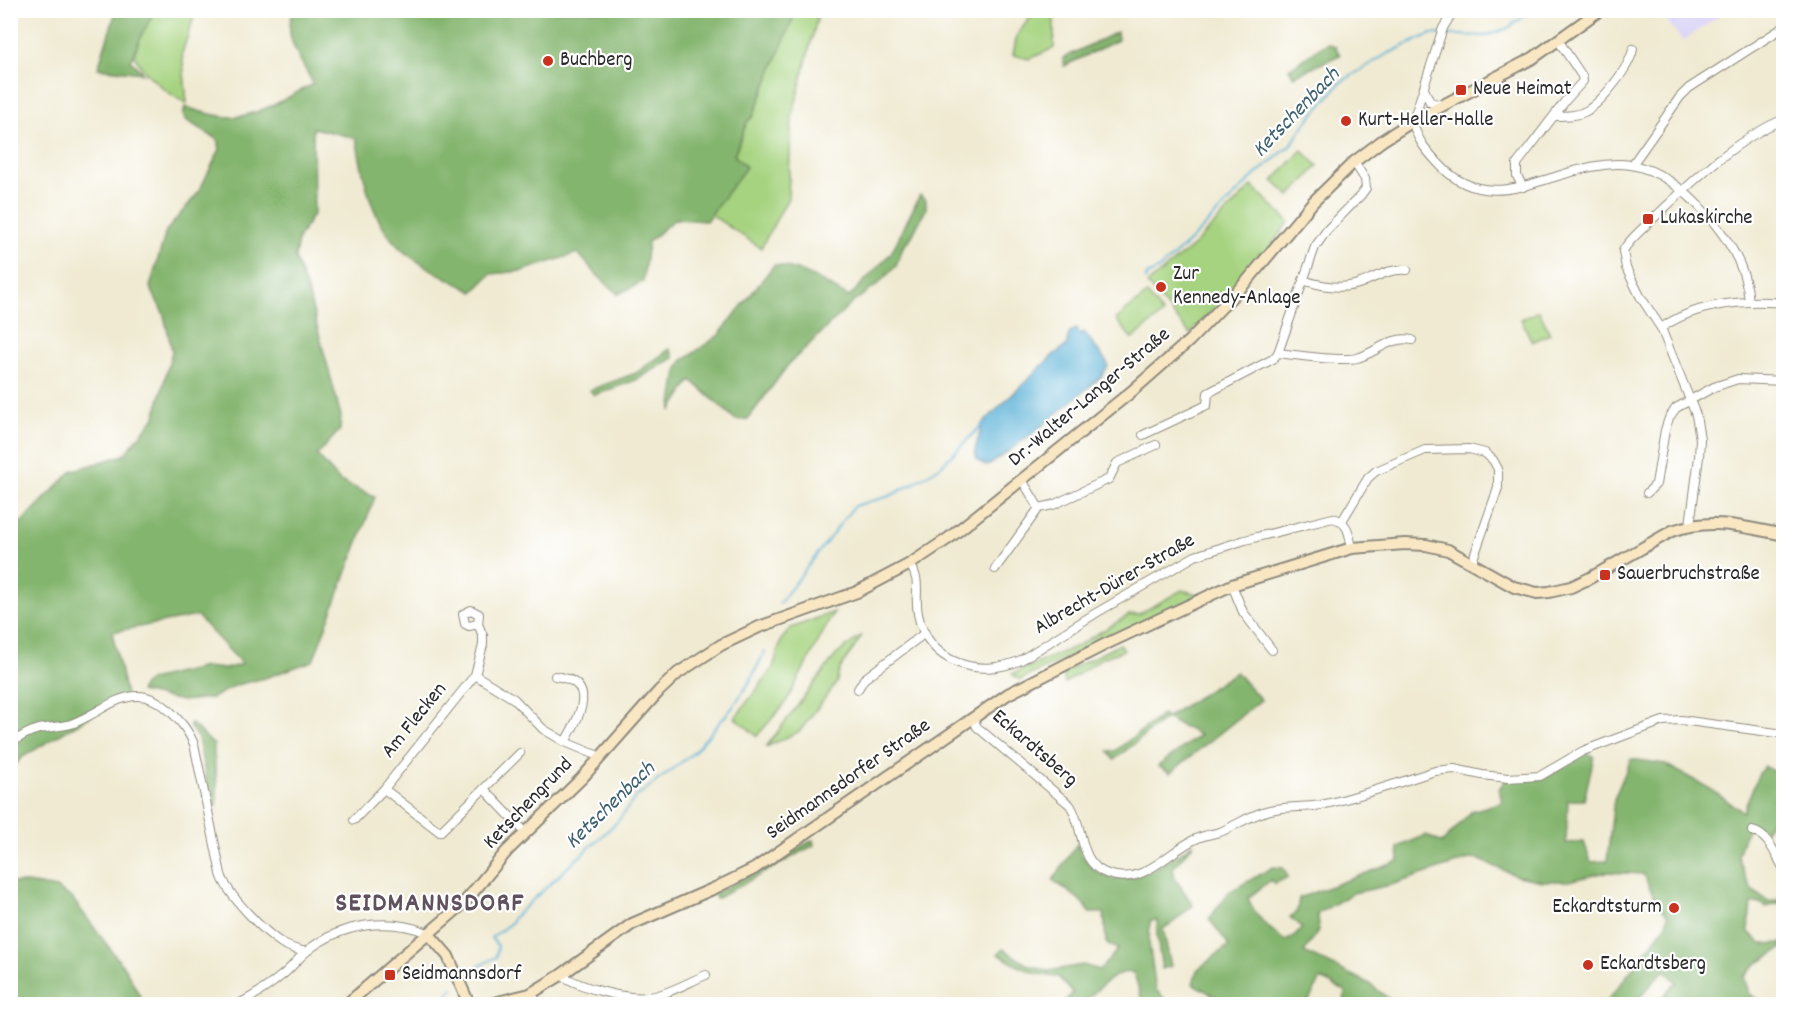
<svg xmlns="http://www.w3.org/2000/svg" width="1794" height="1015" font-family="Dekko,sans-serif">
  <rect width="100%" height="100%" fill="#fff"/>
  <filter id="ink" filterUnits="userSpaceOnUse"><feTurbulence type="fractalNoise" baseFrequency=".0167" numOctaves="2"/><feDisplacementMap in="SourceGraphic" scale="12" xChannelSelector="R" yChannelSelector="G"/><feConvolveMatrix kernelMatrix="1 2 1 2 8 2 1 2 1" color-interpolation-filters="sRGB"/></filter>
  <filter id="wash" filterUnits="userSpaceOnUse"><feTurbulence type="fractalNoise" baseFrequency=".008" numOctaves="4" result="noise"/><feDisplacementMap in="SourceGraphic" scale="24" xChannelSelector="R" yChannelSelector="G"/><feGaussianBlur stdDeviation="1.35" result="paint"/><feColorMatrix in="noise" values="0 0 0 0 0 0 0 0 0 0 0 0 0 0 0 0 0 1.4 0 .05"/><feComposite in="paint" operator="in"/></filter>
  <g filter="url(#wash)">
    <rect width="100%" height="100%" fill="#f0ead2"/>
    <path fill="#dbd6f7" d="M1664,11V10L1726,11L1683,41L1661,13Z"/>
    <g fill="#a6d37f" stroke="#687f55" stroke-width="1.5">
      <path d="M155,11H196L182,53L187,103C174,99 134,67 135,53C136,38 148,23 155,11Z"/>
      <path d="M796,11H819L792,117L788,198L761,248L710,214L746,167L734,155L747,122L753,116Z"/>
      <path d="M1035,11H1054V48L1029,59L1013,55L1017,35Z"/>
      <path d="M1302,150L1318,166L1290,196L1273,181Z"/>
      <path d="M1252,186L1289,222L1263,256L1260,253L1238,278L1241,281L1190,334L1147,284L1195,244Z"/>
      <path d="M1147,294L1163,314L1132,339L1116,319Z"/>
      <path d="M1539,311L1550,334L1532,342L1521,319Z"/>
      <path d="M1182,590L1200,595L1020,680L1012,674L1077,646L1129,615L1139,614Z"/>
      <path d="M834,612L786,702L757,736L735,718L773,668L781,640L791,628Z"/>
      <path d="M862,635C855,651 837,665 837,682L800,731L766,747L836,655Z"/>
      <path d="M1120,644L1124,650L1102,658L1065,683L1063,673Z"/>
    </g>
    <g fill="#84b56e" stroke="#58704c" stroke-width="1.5">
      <path d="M116,11H155L142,34L131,61L143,73L98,68Z"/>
      <path d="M294,11H796L753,116L747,122L734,155L746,167L706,221L675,219L648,242L643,282L618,294L597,275L578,253L522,271L491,274L473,292C452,280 427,269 408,255C371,227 364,180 356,138L313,128L314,213L298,239L295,258L309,296L341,416L340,430L317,455L340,481L375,497L313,661L265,678L236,685L212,698L182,701L140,692L143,686L150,680L205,667L225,669L242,664L197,616L112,632L126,695L21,758L11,771V533L72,471L124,455L155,417L172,351L164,315L150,287L166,231L198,193L220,149L218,140L186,120L183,115L185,107C200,111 216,117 231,117C257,117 290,96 313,84C303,61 280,37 294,11Z"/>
      <path d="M1117,32L1118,40L1064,66L1063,58Z"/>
      <path d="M1327,43L1335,46L1340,55L1294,76L1289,69Z"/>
      <path d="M920,195L926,200V209L912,236L903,247L896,266L877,285L852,303L788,365L748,419L736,420L691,380L671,411L677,371L682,361L719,335L774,265C802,267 825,284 849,297L891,253Z"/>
      <path d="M670,349L674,358L636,380L594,395L590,390L636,373Z"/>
      <path d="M1236,672L1261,700L1170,773L1158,766L1200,735L1166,718L1114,760L1108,751H1115L1163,714L1166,718Z"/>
      <path d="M191,723L214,745C213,765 220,786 216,806H211L198,738L189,726Z"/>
      <path d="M1583,752L1594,756L1584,800H1568L1566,843L1584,842L1591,862L1607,861L1614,799L1631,759L1665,764L1712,790L1743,812L1758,775L1764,766L1783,777V804L1765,830L1759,827L1747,829L1738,855L1744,874L1753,891L1770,902L1783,898V902L1767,907L1760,903L1751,904L1748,931L1761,944L1783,943V948L1756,964L1744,977L1749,993L1763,1004H1670L1663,996L1677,982L1664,970L1634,1004H1605L1666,925L1668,915L1658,905L1643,874L1606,872L1569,881H1542L1517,876L1480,860L1469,859L1391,885L1353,893L1317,914C1323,932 1313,937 1304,952L1368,983L1396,1004H1344L1345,991L1321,979L1307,1004H1229L1193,984L1197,970L1229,945L1209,919L1229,892L1273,867L1283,868L1288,877L1274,884L1271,880L1248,898C1255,917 1269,928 1285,941L1294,937L1302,928L1290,917L1297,912L1299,898L1399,861L1398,847L1426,835L1442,843L1472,811L1502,802L1499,789L1506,779H1539L1550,776Z"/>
      <path d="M813,840L814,845L716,899L714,894Z"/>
      <path d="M1194,843L1173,868L1175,878L1193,905L1175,921L1163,929L1171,966L1162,969L1157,937V920L1150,921L1149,943L1156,990L1170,1004H1146L1142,1000L1134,973C1116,967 1095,993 1082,1004H1062L1073,993L1058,977C1035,976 1017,966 998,954L1003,949L1028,965L1048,971L1083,965L1100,970L1118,949L1106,943L1104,913H1090C1082,898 1066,891 1053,880L1077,844C1102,906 1156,871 1194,843Z"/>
      <path d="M10,883H27L56,888L72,898L126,970L144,1004H11Z"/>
    </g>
    <path fill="#59b0d6" stroke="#426e80" stroke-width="1.5" d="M1077,329L1080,334L1084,332L1107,362L1108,366L1101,377L1037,430L991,464L986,466L977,460L975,450L982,424L1052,356L1067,345C1068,338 1067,331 1077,329Z"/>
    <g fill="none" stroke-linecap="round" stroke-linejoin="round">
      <g stroke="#59b0d6" stroke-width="2">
        <path d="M1145,280L1147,275L1159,269L1189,242L1255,175L1291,145L1304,125L1341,82L1387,54L1431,34L1485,36L1508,28L1532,10"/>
        <path d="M779,604L854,506L890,496L916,482L941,466L983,424"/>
        <path d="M478,967L496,957L498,946L491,938L512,922V919L618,821L635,798L692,754L733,707L749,683L765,651"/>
        <path d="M436,1004L446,997L453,988"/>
      </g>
    </g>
  </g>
  <g filter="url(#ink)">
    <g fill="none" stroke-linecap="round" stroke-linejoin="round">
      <g stroke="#8e8a7e" stroke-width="10">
        <g id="street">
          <path d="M1454,10L1443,28L1413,121C1416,139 1426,150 1438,163C1495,227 1563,155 1631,165C1663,170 1689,194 1709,217C1730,241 1747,269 1749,302"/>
          <path d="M1424,89L1430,102L1442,105"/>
          <path d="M1555,116C1567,116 1578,116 1588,110C1603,100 1630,67 1633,49"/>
          <path d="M1632,165L1680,97L1689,88L1784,27"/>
          <path d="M1523,187L1517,176V164L1566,100L1583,81L1582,76L1558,40"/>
          <path d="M1303,280C1320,286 1343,290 1361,283C1377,277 1389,268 1407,270"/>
          <path d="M1661,328C1687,310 1719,303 1750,302C1762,301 1773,303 1784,302"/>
          <path d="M1278,353C1296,355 1341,362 1357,358C1376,353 1392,335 1412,340"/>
          <path d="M1143,435L1207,405L1208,393L1273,359L1278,353L1315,247L1327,230L1361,195L1366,188L1365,179L1354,162"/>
          <path d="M1022,480L1039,508"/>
          <path d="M1647,493L1656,484L1665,430L1669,418L1676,408L1714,387L1738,379L1784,381"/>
          <path d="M1342,521L1368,478L1376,471L1425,450L1469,449L1485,453L1493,460L1498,469V488L1472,562"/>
          <path d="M1690,525L1699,457L1700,439L1696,415L1661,328L1640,296L1626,268L1623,251C1630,238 1645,227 1655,217C1694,180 1734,140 1784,119"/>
          <path d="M910,564C922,583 914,593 918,614C927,663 979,679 1021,660L1096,613L1195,556L1245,540L1333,518C1349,522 1349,535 1352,548"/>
          <path d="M995,569L1039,508L1053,505L1109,479L1117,463L1156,445"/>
          <path d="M1232,585L1243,612L1272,650"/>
          <path d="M478,624L469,626L465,624L463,614L471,610L479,614L478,624L483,636V645L475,675L514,699L543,729L565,742"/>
          <path d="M555,676C600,682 579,717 565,742L601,757"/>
          <path d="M858,689L864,679L925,633"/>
          <path d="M973,718L977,727L1070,805C1085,827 1077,863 1108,874C1145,887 1168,850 1198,838C1205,835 1213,834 1220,832C1237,825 1252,814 1270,810C1287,806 1304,808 1321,805C1359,797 1397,783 1435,771L1454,769L1482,775L1508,778L1540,776L1583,751L1663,721L1681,720L1784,734"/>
          <path d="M10,744C19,737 28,732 39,729C49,727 60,727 71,724C107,711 133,676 170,711C181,722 188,730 194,744L221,874C227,895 264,932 283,944C290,948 298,950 306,952"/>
          <path d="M384,789L440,832L520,753"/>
          <path d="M484,789L526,833"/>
          <path d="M354,820L384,789L475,675"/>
          <path d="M1752,831C1768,834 1776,856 1784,869"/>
          <path d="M561,975C582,988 630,1002 655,996C672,992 689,982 706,975"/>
          <path d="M530,994L540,1004"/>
          <path d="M239,1004C254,996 268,987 281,976C291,969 298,958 307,951C342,923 388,917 428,933"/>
        </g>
      </g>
      <g stroke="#8e8a7e" stroke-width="14">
        <g id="secondary">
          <path d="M428,933L448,956L469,1004"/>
          <path d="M347,1004L464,903L507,851L582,778L659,691L678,673L721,645L759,627L857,592L910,564L949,538L1131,392L1189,341L1247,281L1313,202L1354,162L1383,140L1413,121L1533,58L1600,10"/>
          <path d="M490,1004L530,994L561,975L632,924L715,888L754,869L1008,694L1106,644L1232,585L1352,548L1405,544L1426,545L1448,550L1514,587L1537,593L1549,592L1571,587L1590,578L1672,531C1712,517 1744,527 1784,535"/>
        </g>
      </g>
      <use href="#street" stroke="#fff" stroke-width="8"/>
      <use href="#secondary" stroke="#f9e7c3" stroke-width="10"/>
    </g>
  </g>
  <g fill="#c8321e" stroke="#fff" stroke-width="2">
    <circle cx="548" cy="61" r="6"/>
    <rect x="1455" y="84" width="12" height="12" rx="3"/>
    <circle cx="1346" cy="121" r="6"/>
    <rect x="1642" y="213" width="12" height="12" rx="3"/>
    <circle cx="1161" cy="287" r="6"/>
    <rect x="1599" y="569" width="12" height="12" rx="3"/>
    <circle cx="1674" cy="908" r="6"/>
    <circle cx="1588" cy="965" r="6"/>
    <rect x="384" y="969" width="12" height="12" rx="3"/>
  </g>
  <g text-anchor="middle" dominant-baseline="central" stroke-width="4.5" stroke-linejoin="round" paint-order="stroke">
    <g font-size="21" fill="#2b2b2b" stroke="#fff" text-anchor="start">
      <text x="560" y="61">Buchberg</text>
      <text x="1473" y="90">Neue Heimat</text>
      <text x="1358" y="121">Kurt-Heller-Halle</text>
      <text x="1660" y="219">Lukaskirche</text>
      <text x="1173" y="275">Zur<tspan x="1173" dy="24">Kennedy-Anlage</tspan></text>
      <text x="1617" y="575">Sauerbruchstraße</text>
      <text x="1662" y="908" text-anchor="end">Eckardtsturm</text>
      <text x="1600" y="965">Eckardtsberg</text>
      <text x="402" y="975">Seidmannsdorf</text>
    </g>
    <g font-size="21" fill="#2b2b2b" stroke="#fff">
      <text transform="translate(1090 398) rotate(-40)">Dr.-Walter-Langer-Straße</text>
      <text transform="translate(1115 585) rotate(-30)">Albrecht-Dürer-Straße</text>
      <text transform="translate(415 721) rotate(-51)">Am Flecken</text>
      <text transform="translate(1034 749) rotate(41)">Eckardtsberg</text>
      <text transform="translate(849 780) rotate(-35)">Seidmannsdorfer Straße</text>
      <text transform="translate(529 804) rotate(-46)">Ketschengrund</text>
    </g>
    <g font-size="22" font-style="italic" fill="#3d606f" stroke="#fff">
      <text transform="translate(1297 113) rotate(-46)">Ketschenbach</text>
      <text transform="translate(611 806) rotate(-44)">Ketschenbach</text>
    </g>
    <g font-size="27" font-weight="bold" letter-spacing="1.5" fill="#60515e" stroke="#fff">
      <text x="430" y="904">SEIDMANNSDORF</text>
    </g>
  </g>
  <rect width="1794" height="1015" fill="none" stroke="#fff" stroke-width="36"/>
</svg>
